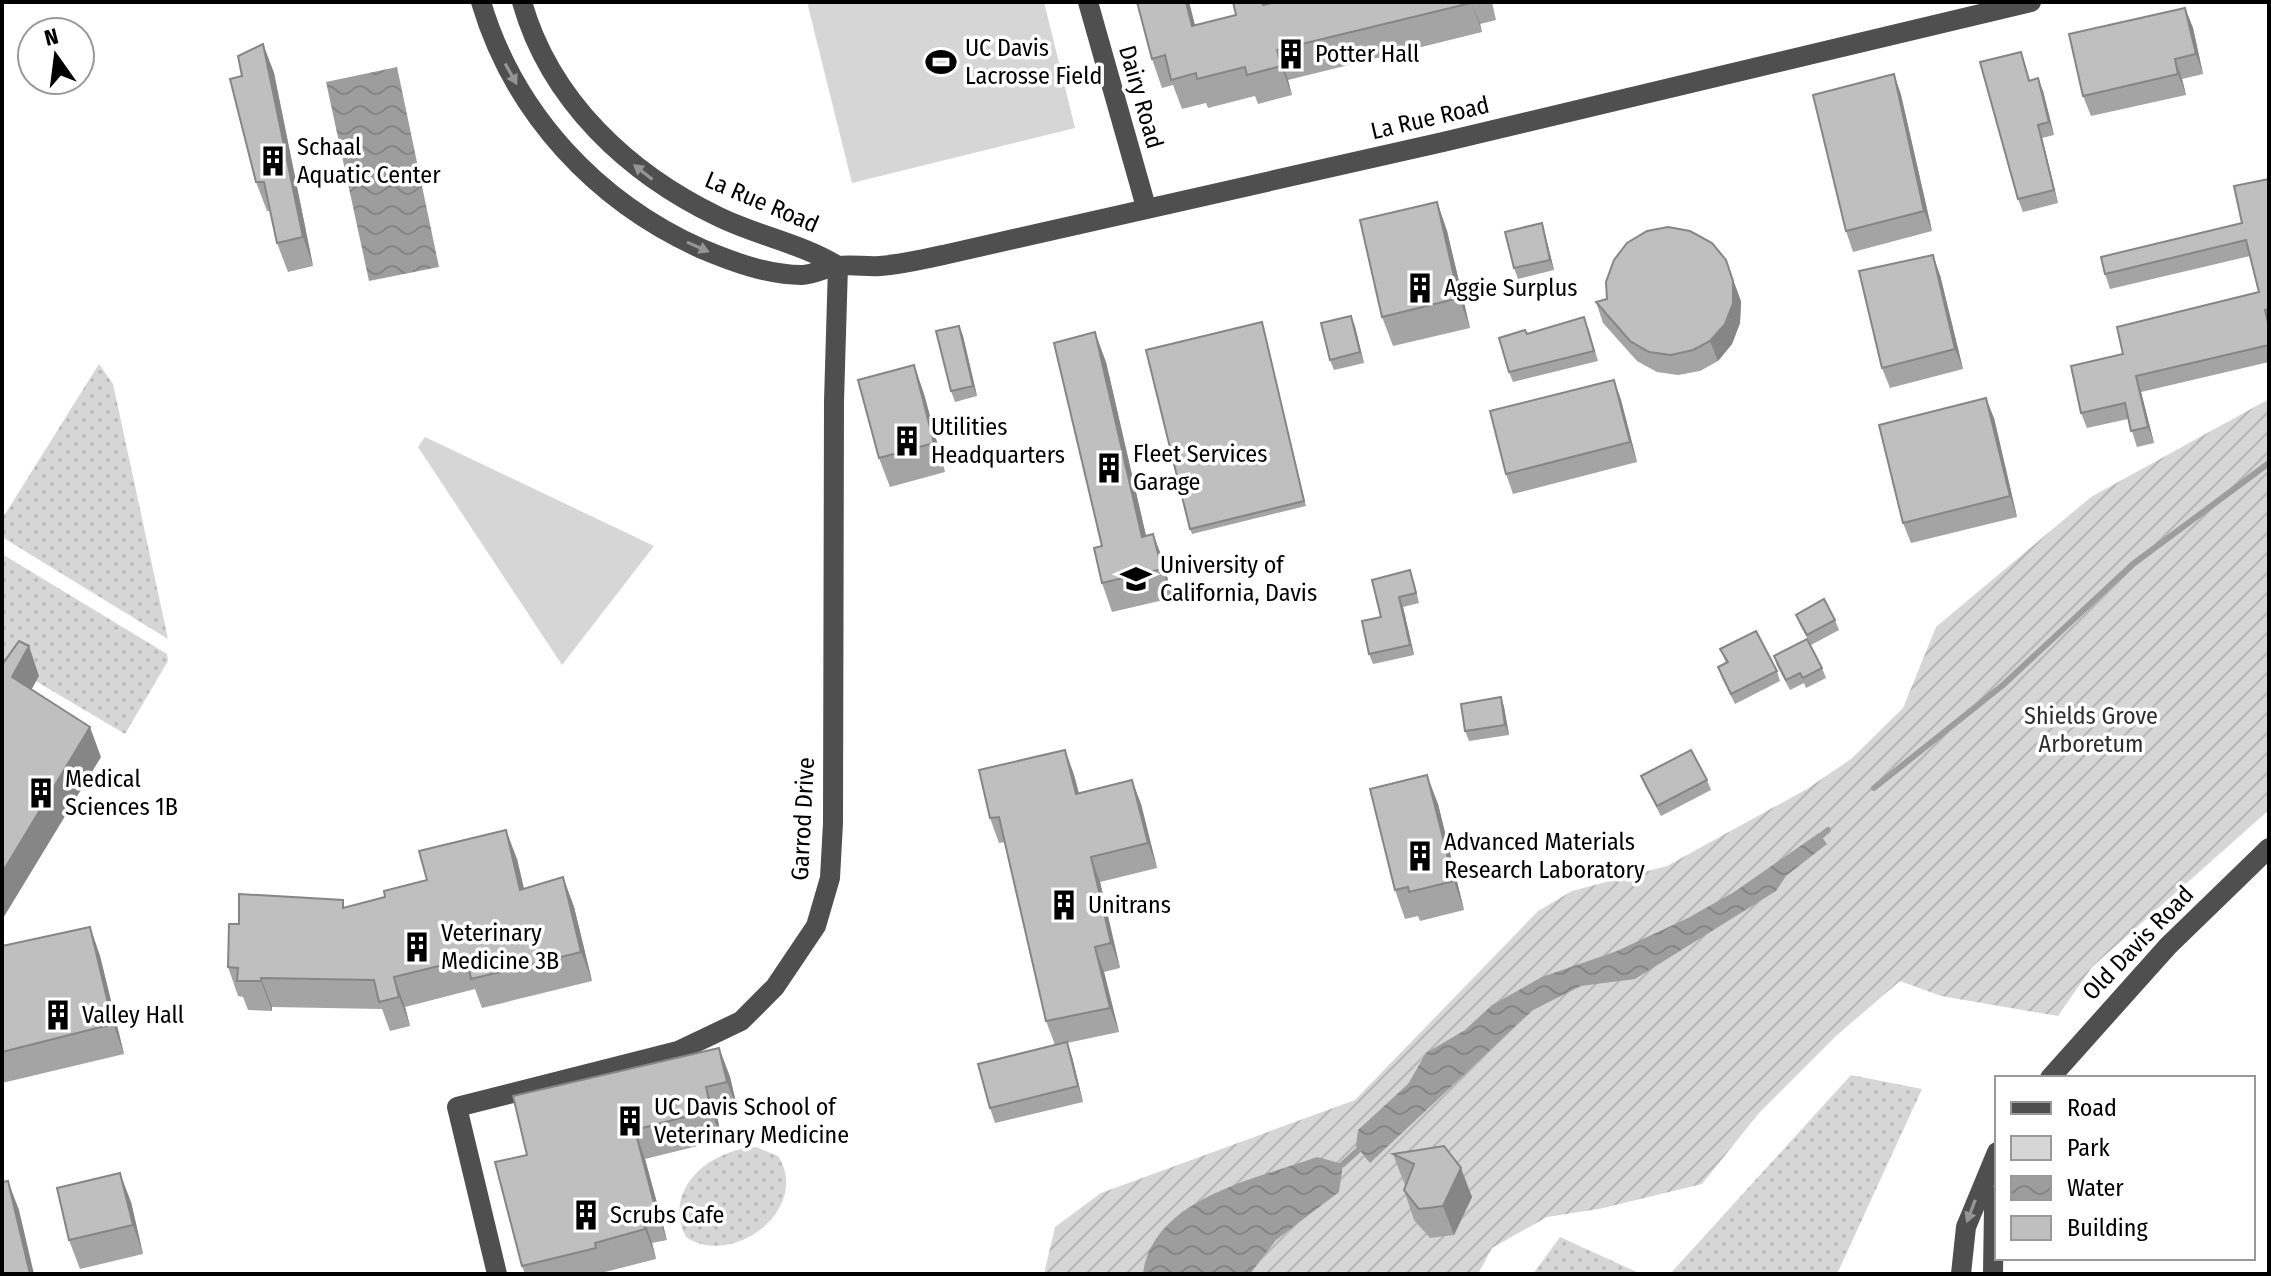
<svg xmlns="http://www.w3.org/2000/svg" width="2271" height="1276" font-family="'Fira Sans Condensed',sans-serif">
  <defs>
    <pattern id="grass-dots" width="8" height="8" patternUnits="userSpaceOnUse" patternTransform="scale(2)"><rect width="8" height="8" fill="#d6d6d6"/><path d="M2 2h.1M6 6h.1" fill="none" stroke="#b6b6b6" stroke-width="1.8" stroke-linecap="round"/></pattern>
    <pattern id="garden-furrows" width="10" height="10" patternUnits="userSpaceOnUse" patternTransform="scale(2)"><rect width="10" height="10" fill="#d6d6d6"/><path d="M-1 1l2-2M0 10L10 0M9 11l2-2" fill="none" stroke="#b6b6b6"/></pattern>
    <pattern id="water-waves" width="16" height="10" patternUnits="userSpaceOnUse" patternTransform="scale(2)"><rect width="16" height="10" fill="#9d9d9d"/><path d="M0 5q4-4 8 0t8 0" fill="none" stroke="#858585"/></pattern>
  </defs>
  <rect width="100%" height="100%" fill="#fff"/>
  <g fill="url(#grass-dots)">
    <path d="M99,364L113,384L168,639L2,537V519Z"/>
    <path d="M2,554L167,654L168,661L125,734L2,661Z"/>
    <path d="M1851,1075L1922,1089L1837,1274H1670Z"/>
    <path d="M756,1147L778,1156C812,1208 733,1269 686,1237C661,1189 711,1149 756,1147Z"/>
    <path d="M1560,1237L1641,1274H1533Z"/>
  </g>
  <g fill="#d6d6d6">
    <path d="M807,2H1044L1075,128L852,183Z"/>
    <path d="M425,437L654,546L562,665L418,447Z"/>
  </g>
  <path fill="url(#garden-furrows)" d="M2269,399V810L2092,967L2058,1016L1941,996L1900,981L1836,1036L1759,1113L1702,1184L1599,1209L1547,1217L1492,1248L1478,1274H1044L1055,1227L1101,1193L1355,1100L1538,911L1572,891L1667,866L1807,789L1851,759L1903,708L1936,627L2091,497Z"/>
  <g fill="url(#water-waves)">
    <path d="M397,67L439,267L369,281L326,82Z"/>
    <path d="M1819,833L1827,844L1786,876L1776,891L1635,979L1581,986L1533,1010L1370,1163L1356,1146L1358,1130L1408,1084L1426,1053L1465,1030L1492,1005L1542,977L1617,951L1688,918L1734,892Z"/>
    <path d="M1317,1157L1343,1164L1339,1192L1276,1240L1250,1274H1143C1153,1198 1256,1179 1317,1157Z"/>
  </g>
  <g fill="none" stroke-linecap="round" stroke-linejoin="round">
    <g stroke="#9d9d9d" stroke-width="6">
      <path d="M1874,788L2003,685L2133,564L2269,463"/>
      <path d="M1816,840L1828,830"/>
      <path d="M1343,1164L1364,1145"/>
    </g>
    <g stroke="#4f4f4f" stroke-width="20">
      <path d="M481,2C514,114 597,202 702,249C733,262 768,275 802,275C814,275 826,267 838,266C852,264 866,267 880,266C905,264 929,258 952,253L1443,142L2031,2"/>
      <path d="M522,2C550,101 629,174 719,217C758,236 800,243 838,266"/>
      <path d="M1088,2L1146,207"/>
      <path d="M2050,1078L2168,946L2269,848"/>
      <path d="M497,1274L457,1107L678,1051L741,1021L775,987L816,926L830,878L833,823L834,401L838,266"/>
      <path d="M1961,1274L1966,1227L1997,1152"/>
      <path d="M1993,1274L1994,1207L1997,1196"/>
    </g>
  </g>
  <g fill="#a4a4a4">
    <path d="M1137,2H1189L1195,26L1236,15L1263,2L1264,5L1275,2H1492L1496,20L1480,24L1482,32L1288,80L1292,95L1258,104L1255,96L1208,108L1206,103L1182,109L1173,85L1162,88L1152,59Z"/>
    <path d="M2185,8L2193,28L2203,74L2182,79L2186,95L2091,116L2083,96Z"/>
    <path d="M263,44L274,73L313,266L288,272L277,243L270,211H267L256,182L242,76Z"/>
    <path d="M2021,52L2030,80L2043,91L2054,135L2042,138L2058,203L2023,212L2018,199Z"/>
    <path d="M1894,74L1901,95L1932,231L1853,252L1846,231Z"/>
    <path d="M2269,179V362L2141,392L2154,443L2137,447L2128,419L2087,428L2081,413L2123,354L2259,292L2250,256L2110,289L2105,274L2242,223Z"/>
    <path d="M1437,202L1447,231L1470,328L1393,346L1382,317Z"/>
    <path d="M1545,234L1554,270L1518,279L1514,268Z"/>
    <path d="M1940,275L1963,369L1890,388L1882,368Z"/>
    <path d="M1607,299L1741,301L1740,323L1732,344L1718,361L1700,371L1678,375L1657,372L1637,361L1603,323L1596,302Z"/>
    <path d="M1351,316L1364,363L1334,370L1330,360Z"/>
    <path d="M1262,322L1306,506L1192,534L1190,529Z"/>
    <path d="M959,326L963,336L977,396L955,402L951,391Z"/>
    <path d="M1588,327L1598,361L1513,382L1509,372L1527,334Z"/>
    <path d="M1106,362L1146,536L1153,534L1164,563L1172,598L1112,612L1102,583Z"/>
    <path d="M914,365L924,394L945,472L890,487L879,458Z"/>
    <path d="M1614,380L1621,400L1637,462L1513,494L1506,474Z"/>
    <path d="M1994,418L2017,517L1911,543L1903,523Z"/>
    <path d="M1414,581L1419,603L1403,607L1414,655L1373,664L1369,654L1381,617Z"/>
    <path d="M1796,615L1835,620L1839,630L1811,645L1800,625Z"/>
    <path d="M1720,649L1777,671L1780,681L1735,704L1722,678L1718,667L1726,663Z"/>
    <path d="M1774,656L1822,668L1826,678L1806,688L1804,683L1790,690L1777,666Z"/>
    <path d="M1501,697L1504,707L1509,735L1469,741L1465,731Z"/>
    <path d="M1065,750L1074,775L1079,793L1141,804L1157,868L1100,882L1120,968L1104,972L1119,1032L1067,1043L1072,1057L1083,1102L995,1123L990,1108L1055,1045L1046,1021L1005,842L999,843L990,818Z"/>
    <path d="M1641,776L1707,780L1711,790L1661,816L1645,786Z"/>
    <path d="M1438,804L1464,910L1420,921L1418,916L1405,919L1395,890Z"/>
    <path d="M517,859L524,889L563,877L574,907L592,981L482,1008L475,989L405,1007L410,1026L390,1031L382,1009L272,1007V1011L248,1010L243,997L238,996L228,967L239,924L345,907L385,897Z"/>
    <path d="M90,927L100,956L124,1054L2,1083V1086V946Z"/>
    <path d="M719,1048L730,1077L738,1111L717,1116L722,1140L645,1159L667,1240L652,1243L656,1259L605,1272L606,1274H525L522,1266L527,1155Z"/>
    <path d="M1444,1146L1472,1197L1454,1235L1430,1238L1414,1220L1404,1190L1406,1184L1404,1183L1393,1154Z"/>
    <path d="M131,1202L143,1254L80,1269L69,1240Z"/>
  </g>
  <g fill="#868686">
    <path d="M1186,2H1189L1203,56L1192,26Z"/>
    <path d="M1471,2L1480,24L1482,32Z"/>
    <path d="M2185,8L2193,28L2203,74L2196,54Z"/>
    <path d="M263,44L274,73L313,266L303,237Z"/>
    <path d="M1277,50L1288,80L1292,95L1281,66Z"/>
    <path d="M2175,59L2182,79L2186,95L2178,74Z"/>
    <path d="M1894,74L1901,95L1932,231L1924,211Z"/>
    <path d="M2038,78L2043,91L2054,135L2049,122Z"/>
    <path d="M2038,125L2042,138L2058,203L2054,190Z"/>
    <path d="M1437,202L1447,231L1470,328L1459,298Z"/>
    <path d="M1542,223L1545,234L1554,270L1550,260Z"/>
    <path d="M1933,255L1940,275L1963,369L1955,349Z"/>
    <path d="M1726,260L1741,301L1740,323L1732,344L1718,361L1710,341Z"/>
    <path d="M1351,316L1355,326L1364,363L1360,352Z"/>
    <path d="M959,326L963,336L977,396L973,386Z"/>
    <path d="M1095,332L1106,362L1153,566L1142,537Z"/>
    <path d="M914,365L924,394L945,472L934,443Z"/>
    <path d="M2136,376L2141,392L2154,443L2148,427Z"/>
    <path d="M1614,380L1621,400L1637,462L1630,442Z"/>
    <path d="M1986,398L1994,418L2017,517L2010,496Z"/>
    <path d="M1153,534L1164,563L1172,598L1162,569Z"/>
    <path d="M1399,597L1403,607L1414,655L1410,645Z"/>
    <path d="M29,646L39,676L22,707L12,677Z"/>
    <path d="M1501,697L1504,707L1509,735L1505,725Z"/>
    <path d="M90,727L101,757L2,920V873Z"/>
    <path d="M1065,750L1074,775L1085,818L1076,794Z"/>
    <path d="M1427,775L1438,804L1464,910L1454,881Z"/>
    <path d="M1132,780L1141,804L1157,868L1148,843Z"/>
    <path d="M506,830L517,859L531,919L520,890Z"/>
    <path d="M1091,857L1100,882L1120,968L1111,943Z"/>
    <path d="M563,877L574,907L592,981L581,952Z"/>
    <path d="M90,927L100,956L124,1054L113,1024Z"/>
    <path d="M1095,947L1104,972L1119,1032L1110,1008Z"/>
    <path d="M394,977L405,1007L410,1026L399,997Z"/>
    <path d="M261,978L272,1007V1011L261,981Z"/>
    <path d="M1067,1042L1072,1057L1083,1102L1078,1086Z"/>
    <path d="M719,1048L730,1077L738,1111L727,1082Z"/>
    <path d="M706,1087L717,1116L722,1140L711,1110Z"/>
    <path d="M635,1130L645,1159L667,1240L656,1211Z"/>
    <path d="M1461,1168L1472,1197L1454,1235L1443,1206Z"/>
    <path d="M120,1173L131,1202L143,1254L133,1225Z"/>
    <path d="M8,1181L19,1210L34,1274H30Z"/>
    <path d="M642,1214L652,1243L656,1259L645,1229Z"/>
  </g>
  <g fill="#bfbfbf" stroke="#868686" stroke-width="2">
    <path d="M1137,2H1186L1192,26L1236,15L1233,2H1262L1263,5L1275,2H1471V3L1277,50L1281,66L1247,75L1245,67L1197,79L1196,73L1171,80L1165,55L1152,59Z"/>
    <path d="M2185,8L2196,54L2175,59L2178,74L2083,96L2069,34Z"/>
    <path d="M263,44L303,237L277,243L264,182H256L230,79L242,76L238,56Z"/>
    <path d="M2021,52L2029,81L2038,78L2049,122L2038,125L2054,190L2018,199L1980,62Z"/>
    <path d="M1894,74L1924,211L1846,231L1813,95Z"/>
    <path d="M2269,179V309L2265,310L2269,327V345L2136,376L2148,427L2131,431L2125,403L2081,413L2071,366L2123,354L2117,327L2259,292L2246,240L2105,274L2101,257L2242,223L2234,186Z"/>
    <path d="M1437,202L1459,298L1382,317L1360,220Z"/>
    <path d="M1542,223L1550,260L1514,268L1505,232Z"/>
    <path d="M1668,227L1690,231L1712,243L1726,260L1733,281V303L1725,324L1710,341L1693,350L1671,355L1649,352L1630,341L1596,302L1607,299L1606,282L1614,260L1627,243L1647,231Z"/>
    <path d="M1933,255L1955,349L1882,368L1859,271Z"/>
    <path d="M1351,316L1360,352L1330,360L1321,323Z"/>
    <path d="M1584,317L1594,351L1509,372L1499,338L1525,330L1527,334Z"/>
    <path d="M1262,322L1304,501L1190,529L1146,350Z"/>
    <path d="M959,326L973,386L951,391L936,331Z"/>
    <path d="M1095,332L1142,537L1153,534L1162,569L1102,583L1094,548L1102,546L1054,343Z"/>
    <path d="M914,365L934,443L879,458L858,380Z"/>
    <path d="M1614,380L1630,442L1506,474L1490,411Z"/>
    <path d="M1986,398L2010,496L1903,523L1879,425Z"/>
    <path d="M1410,570L1416,593L1399,597L1410,645L1369,654L1362,621L1381,617L1372,580Z"/>
    <path d="M1824,599L1835,620L1807,635L1796,615Z"/>
    <path d="M1756,631L1777,671L1731,694L1718,667L1728,662L1720,649Z"/>
    <path d="M1807,639L1822,668L1803,678L1800,673L1786,680L1774,656Z"/>
    <path d="M19,641L29,646L12,677L90,727L2,873V665Z"/>
    <path d="M1501,697L1505,725L1465,731L1461,704Z"/>
    <path d="M1065,750L1076,794L1132,780L1148,843L1091,857L1111,943L1095,947L1110,1008L1046,1021L999,817L990,818L979,770Z"/>
    <path d="M1691,750L1707,780L1657,806L1641,776Z"/>
    <path d="M1427,775L1454,881L1409,892L1408,887L1395,890L1370,789Z"/>
    <path d="M506,830L520,890L563,877L581,952L471,979L467,959L394,977L399,997L379,1002L374,980L261,978V981H237L238,968L228,967L229,924H239V894L343,900V908L385,897L384,891L427,880L419,851Z"/>
    <path d="M90,927L113,1024L2,1052V946Z"/>
    <path d="M1067,1042L1078,1086L990,1108L978,1064Z"/>
    <path d="M719,1048L727,1082L706,1087L711,1110L635,1130L656,1211L642,1214L645,1229L595,1243L596,1248L522,1266L495,1162L527,1155L513,1096Z"/>
    <path d="M1444,1146L1461,1168L1443,1206L1419,1209L1404,1190L1414,1164L1393,1154Z"/>
    <path d="M120,1173L133,1225L69,1240L57,1188Z"/>
    <path d="M8,1181L30,1274H2V1182Z"/>
  </g>
  <defs><path id="oneway-solid" d="M-6-.8H1V-3.2L6.5 0L1 3.2V.8H-6Z" transform="scale(2)"/></defs>
  <g fill="#959595">
    <use href="#oneway-solid" transform="translate(511 74) rotate(61)"/>
    <use href="#oneway-solid" transform="translate(643 172) rotate(-142)"/>
    <use href="#oneway-solid" transform="translate(698 247) rotate(24)"/>
    <use href="#oneway-solid" transform="translate(1971 1211) rotate(111)"/>
  </g>
  <defs>
    <g id="building-bare" transform="scale(2.4)"><path d="M-4-6H4V6H1V3H-1V6H-4ZM-2.5-4.3h1.7v1.8h-1.7ZM.8-4.3h1.7v1.8H.8ZM-2.5-1h1.7V.8h-1.7ZM.8-1h1.7V.8H.8Z" fill="#000" stroke="#fff" stroke-width="2.5" paint-order="stroke"/></g>
    <g id="stadium-bare" transform="scale(2.4)"><path d="M0-5a6.5 5 0 1 0 0 10a6.5 5 0 1 0 0-10ZM-3.5-1.8h7v3.6h-7Z" fill="#000" stroke="#fff" stroke-width="2.5" paint-order="stroke"/></g>
    <g id="university-bare" transform="scale(2.4)"><path d="M0-5L7-2L0 1L-7-2ZM-4 1L0 2.5L4 1V4Q0 6-4 4Z" fill="#000" stroke="#fff" stroke-width="2.5" paint-order="stroke"/></g>
  </defs>
  <g fill-rule="evenodd">
    <use href="#building-bare" x="1291" y="54"/>
    <use href="#stadium-bare" x="941" y="62"/>
    <use href="#building-bare" x="273" y="161"/>
    <use href="#building-bare" x="1420" y="288"/>
    <use href="#building-bare" x="907" y="441"/>
    <use href="#building-bare" x="1109" y="468"/>
    <use href="#university-bare" x="1136" y="579"/>
    <use href="#building-bare" x="41" y="793"/>
    <use href="#building-bare" x="1420" y="856"/>
    <use href="#building-bare" x="1064" y="905"/>
    <use href="#building-bare" x="417" y="947"/>
    <use href="#building-bare" x="58" y="1015"/>
    <use href="#building-bare" x="630" y="1121"/>
    <use href="#building-bare" x="586" y="1215"/>
  </g>
  <g text-anchor="middle" dominant-baseline="central" stroke-width="7" stroke-linejoin="round" paint-order="stroke">
    <g font-size="24" fill="#000" stroke="#fff" text-anchor="start">
      <text x="965" y="48">UC Davis<tspan x="965" dy="28">Lacrosse Field</tspan></text>
      <text x="1315" y="54">Potter Hall</text>
      <text x="297" y="147">Schaal<tspan x="297" dy="28">Aquatic Center</tspan></text>
      <text x="1444" y="288">Aggie Surplus</text>
      <text x="931" y="427">Utilities<tspan x="931" dy="28">Headquarters</tspan></text>
      <text x="1133" y="454">Fleet Services<tspan x="1133" dy="28">Garage</tspan></text>
      <text x="1160" y="565">University of<tspan x="1160" dy="28">California, Davis</tspan></text>
      <text x="65" y="779">Medical<tspan x="65" dy="28">Sciences 1B</tspan></text>
      <text x="1444" y="842">Advanced Materials<tspan x="1444" dy="28">Research Laboratory</tspan></text>
      <text x="1088" y="905">Unitrans</text>
      <text x="441" y="933">Veterinary<tspan x="441" dy="28">Medicine 3B</tspan></text>
      <text x="82" y="1015">Valley Hall</text>
      <text x="654" y="1107">UC Davis School of<tspan x="654" dy="28">Veterinary Medicine</tspan></text>
      <text x="610" y="1215">Scrubs Cafe</text>
    </g>
    <g font-size="24" fill="#000" stroke="#fff">
      <text transform="translate(1141 97) rotate(74)">Dairy Road</text>
      <text transform="translate(1430 118) rotate(-13)">La Rue Road</text>
      <text transform="translate(762 202) rotate(23)">La Rue Road</text>
      <text transform="translate(803 819) rotate(-87)">Garrod Drive</text>
      <text transform="translate(2138 943) rotate(-46)">Old Davis Road</text>
    </g>
    <g font-size="24" fill="#2d2d2d" stroke="#fff">
      <text x="2091" y="716">Shields Grove<tspan x="2091" dy="28">Arboretum</tspan></text>
    </g>
  </g>
  <rect width="2271" height="1276" fill="none" stroke="#000000" stroke-width="8"/>
  <rect x="1995" y="1076" width="260" height="184" fill="#ffffff" stroke="#999999" stroke-width="2"/>
  <rect x="2011" y="1102" width="40" height="12" fill="#4f4f4f" stroke="#999999" stroke-width="2"/>
  <text x="2067" y="1116" font-size="24" fill="#000000">Road</text>
  <rect x="2011" y="1136" width="40" height="24" fill="#d6d6d6" stroke="#999999" stroke-width="2"/>
  <text x="2067" y="1156" font-size="24" fill="#000000">Park</text>
  <rect x="2011" y="1176" width="40" height="24" fill="url(#water-waves)" stroke="#999999" stroke-width="2"/>
  <text x="2067" y="1196" font-size="24" fill="#000000">Water</text>
  <rect x="2011" y="1216" width="40" height="24" fill="#bfbfbf" stroke="#999999" stroke-width="2"/>
  <text x="2067" y="1236" font-size="24" fill="#000000">Building</text>
  <g transform="translate(56 56) rotate(346)"><circle r="38" fill="#ffffff" stroke="#999999" stroke-width="2"/>
  <path d="M0-6L14 30L0 20L-14 30Z" fill="#000000"/>
  <text y="-12" font-size="22" font-weight="bold" text-anchor="middle" fill="#000000">N</text>
  </g>
</svg>
